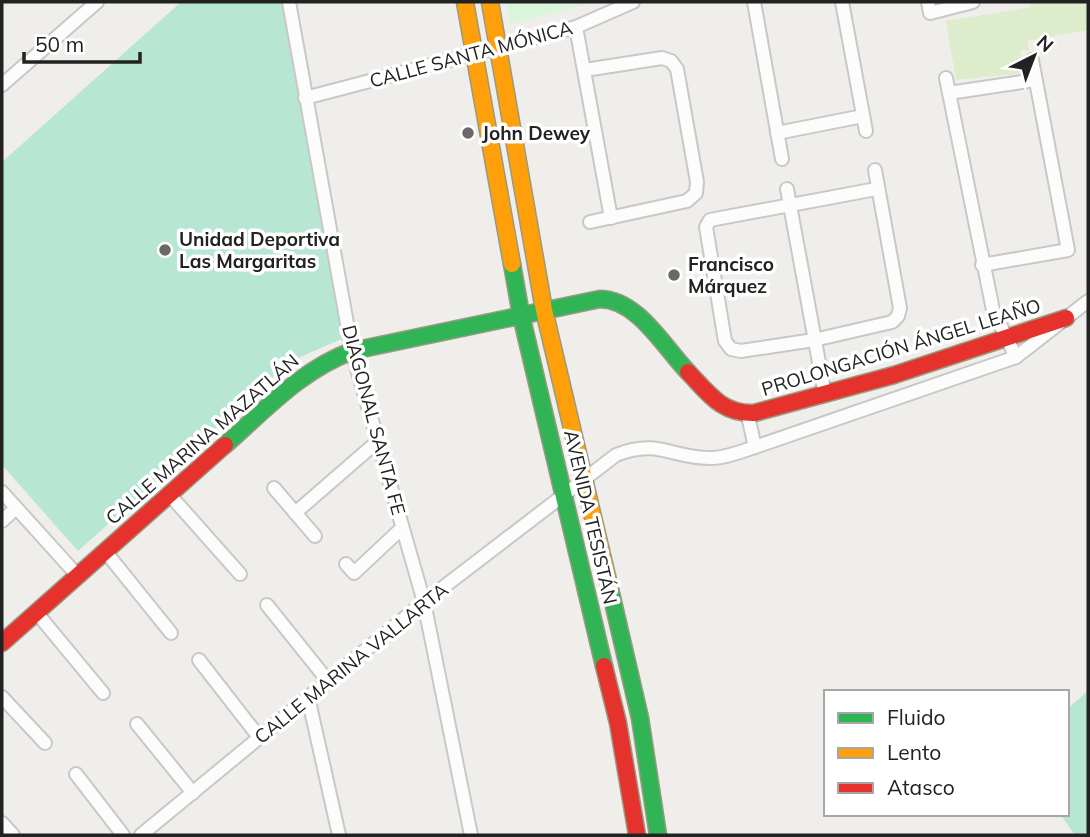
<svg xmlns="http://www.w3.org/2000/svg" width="1090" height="837" font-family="Mulish,sans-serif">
  <rect width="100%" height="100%" fill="#f0eeeb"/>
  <path fill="#ddeccb" d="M1031,2H1088V30L1027,41L1029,50L1020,51L1025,73L956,80L946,21L1031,7Z"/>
  <path fill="#daf5da" d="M506,2H598L510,24Z"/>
  <g fill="#b7e6d2">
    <path d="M181,2H282L344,338L291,361L78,551L2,465V162Z"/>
    <path d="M1088,691V835H1075L1060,814H1067V709Z"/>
  </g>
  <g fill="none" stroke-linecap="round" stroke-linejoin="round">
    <g stroke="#c9c8c7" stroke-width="16">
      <g id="street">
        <path d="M289,2L352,351L424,602L471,835"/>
        <path d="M754,2L782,159"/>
        <path d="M842,2L866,131"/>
        <path d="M928,2L930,13L973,2"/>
        <path d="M576,27L611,218"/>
        <path d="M585,70L662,58L671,61L677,69L697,182L696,193L687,201L590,222"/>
        <path d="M946,78L993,310L1016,357"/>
        <path d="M2,85L97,2"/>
        <path d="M949,93L1035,80"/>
        <path d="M305,98L576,27L633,2"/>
        <path d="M777,133L863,116"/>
        <path d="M875,170L900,308L898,316L892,322L814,340L741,351L731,349L725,341L706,227L710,220L876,189"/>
        <path d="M787,189L825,395"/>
        <path d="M982,265L1068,250L1032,60"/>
        <path d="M748,416L755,447"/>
        <path d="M274,488L315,536"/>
        <path d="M2,492L77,575"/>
        <path d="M169,494L240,574"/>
        <path d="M295,513L378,441"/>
        <path d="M2,521L16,508"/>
        <path d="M105,551L171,633"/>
        <path d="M346,564L354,573L402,528"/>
        <path d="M267,605L328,681"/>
        <path d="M36,612L103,693"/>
        <path d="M199,660L259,737"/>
        <path d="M2,697L45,743"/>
        <path d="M308,697L339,835"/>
        <path d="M137,724L193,793"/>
        <path d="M76,774L123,835"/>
        <path d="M2,823L13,835"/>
        <path d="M141,835L424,602L616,455C660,438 672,459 712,458C726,458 742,451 755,447L1016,357L1088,301"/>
      </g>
    </g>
    <g stroke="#999a82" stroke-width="19">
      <g id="fast">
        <path d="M512,264L521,315L604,666"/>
        <path d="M225,445C265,410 301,370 352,351L600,299C637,299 664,347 688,372"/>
        <path d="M610,589L640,718L658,835"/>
      </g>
    </g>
    <g stroke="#999a82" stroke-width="19">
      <g id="slow">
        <path d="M465,2L512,264"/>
        <path d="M490,2L544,310L610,589"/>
      </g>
    </g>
    <g stroke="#999a82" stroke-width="19">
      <g id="jam">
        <path d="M688,372C709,394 722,414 754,413L894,375L1066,318"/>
        <path d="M2,643L225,445"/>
        <path d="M604,666L618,723L637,835"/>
      </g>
    </g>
    <use href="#street" stroke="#fdfcfc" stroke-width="12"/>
    <use href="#fast" stroke="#30b455" stroke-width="16"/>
    <use href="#slow" stroke="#ff9f0a" stroke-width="16"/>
    <use href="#jam" stroke="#e5322d" stroke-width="16"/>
  </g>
  <g fill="#6a6968" stroke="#fff" stroke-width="2.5">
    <circle cx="468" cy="133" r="7"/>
    <circle cx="165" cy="250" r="7"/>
    <circle cx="674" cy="275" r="7"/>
  </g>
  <g text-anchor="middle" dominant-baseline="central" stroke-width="7" stroke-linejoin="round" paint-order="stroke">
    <g font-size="19" fill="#222" stroke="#fff">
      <text transform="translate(471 54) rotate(-15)">CALLE SANTA MÓNICA</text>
      <text transform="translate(901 347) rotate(-17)">PROLONGACIÓN ÁNGEL LEAÑO</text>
      <text transform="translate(374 420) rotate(75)">DIAGONAL SANTA FE</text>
      <text transform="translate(202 439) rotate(-41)">CALLE MARINA MAZATLÁN</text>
      <text transform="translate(591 517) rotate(77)">AVENIDA TESISTÁN</text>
      <text transform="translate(351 663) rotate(-39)">CALLE MARINA VALLARTA</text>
    </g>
    <g font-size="19" font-weight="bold" fill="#222" stroke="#fff" text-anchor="start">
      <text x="482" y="133">John Dewey</text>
      <text x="179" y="239">Unidad Deportiva<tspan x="179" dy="22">Las Margaritas</tspan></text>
      <text x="688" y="264">Francisco<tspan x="688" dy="22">Márquez</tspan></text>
    </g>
  </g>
  <rect width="1090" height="837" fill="none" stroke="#222222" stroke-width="7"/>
  <rect x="824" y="690" width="245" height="126" fill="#ffffff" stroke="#a7a7a7" stroke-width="2"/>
  <rect x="838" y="713" width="35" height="10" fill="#30b455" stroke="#a7a7a7" stroke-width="2"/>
  <text x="887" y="725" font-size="21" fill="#222222">Fluido</text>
  <rect x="838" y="748" width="35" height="10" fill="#ff9f0a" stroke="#a7a7a7" stroke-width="2"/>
  <text x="887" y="760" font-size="21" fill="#222222">Lento</text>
  <rect x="838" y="783" width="35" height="10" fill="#e5322d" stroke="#a7a7a7" stroke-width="2"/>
  <text x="887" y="795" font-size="21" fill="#222222">Atasco</text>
  <g transform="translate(1034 56) rotate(42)" stroke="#ffffff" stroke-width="5" paint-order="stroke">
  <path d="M0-5L12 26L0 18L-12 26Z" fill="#222222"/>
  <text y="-10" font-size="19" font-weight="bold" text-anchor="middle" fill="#222222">N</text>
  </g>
  <path d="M24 52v10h116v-10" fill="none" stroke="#222222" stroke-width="3.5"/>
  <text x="35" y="52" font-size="21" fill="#222222" stroke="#ffffff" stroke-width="5" paint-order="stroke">50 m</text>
</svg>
